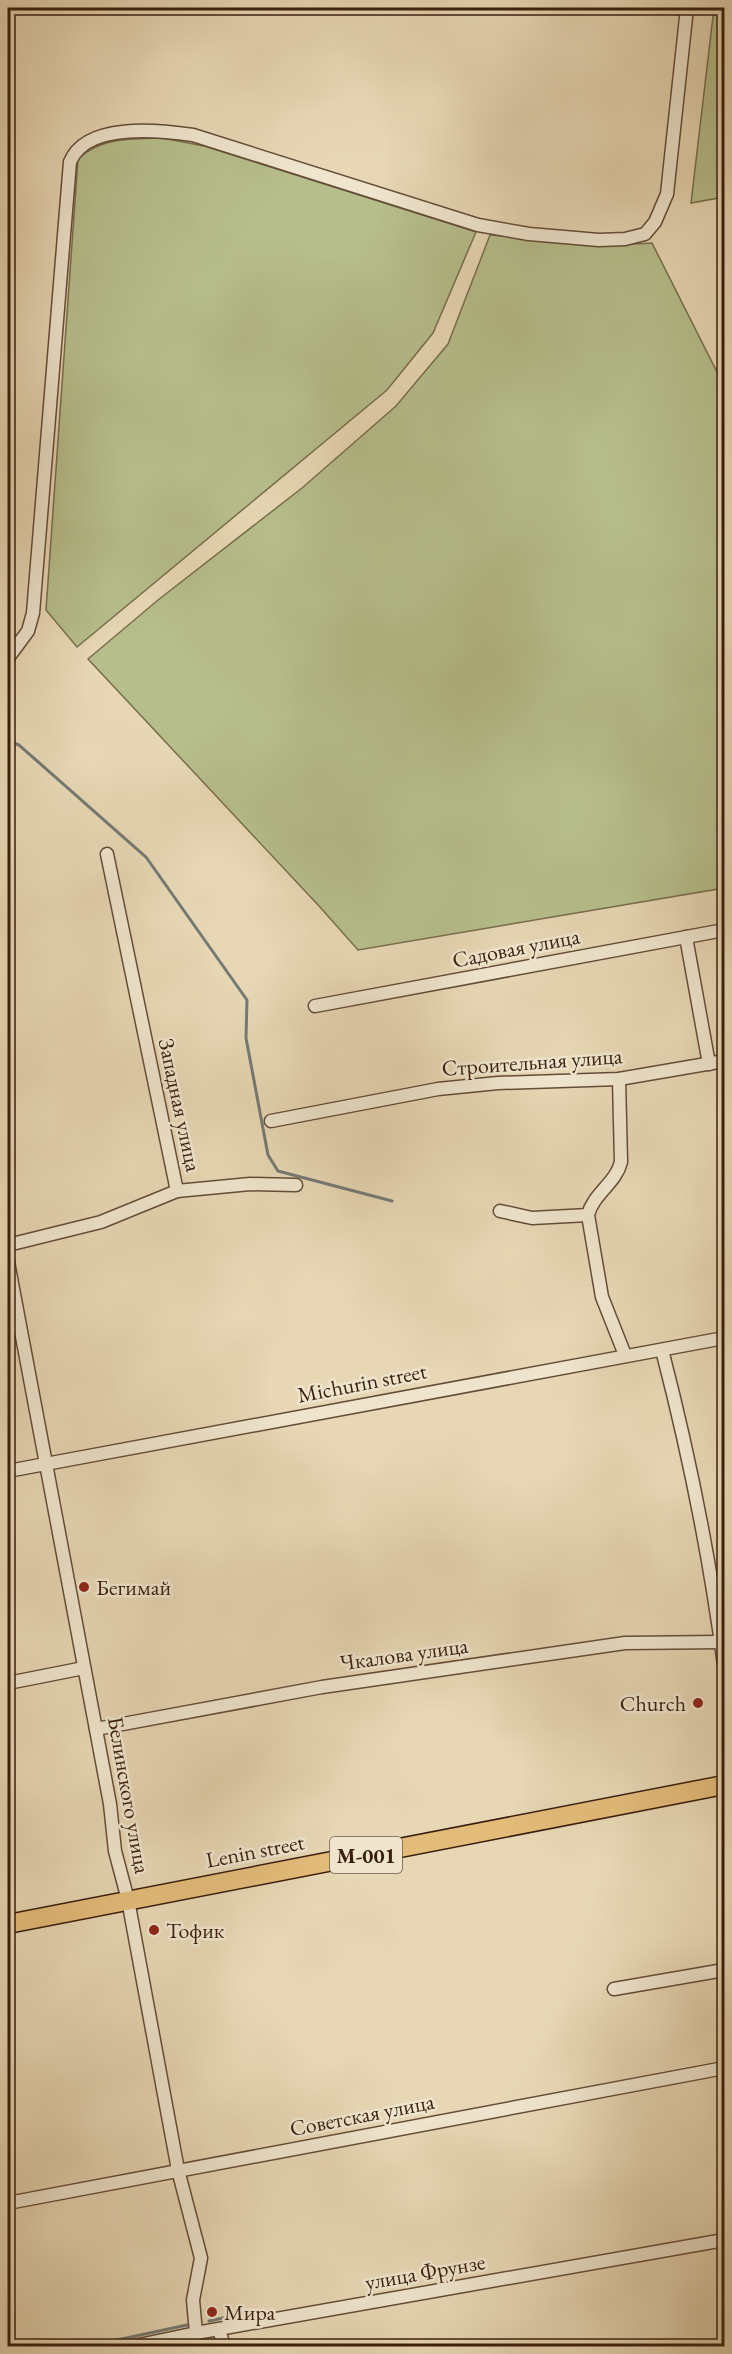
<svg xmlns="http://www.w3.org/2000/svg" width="732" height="2354" font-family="'EB Garamond',serif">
  <rect width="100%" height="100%" fill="#e7d7b4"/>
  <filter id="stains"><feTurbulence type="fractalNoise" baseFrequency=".00333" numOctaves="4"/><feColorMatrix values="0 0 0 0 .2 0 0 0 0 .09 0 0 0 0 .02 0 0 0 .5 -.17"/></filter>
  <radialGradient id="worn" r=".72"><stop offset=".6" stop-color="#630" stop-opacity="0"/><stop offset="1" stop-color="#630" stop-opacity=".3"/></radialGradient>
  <g fill="#b6be8c" stroke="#786e4c" stroke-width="1.5">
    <path d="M714,8H724V197L691,203Z"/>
    <path d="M162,138L204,146L476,232L433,333L387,390L77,647L46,610L78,159C101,137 132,139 162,138Z"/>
    <path d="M490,235L616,245L652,243L722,382L724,395V888L358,950L319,906L88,659L158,600L302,488L396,406L448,344Z"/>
  </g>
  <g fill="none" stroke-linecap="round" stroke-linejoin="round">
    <g stroke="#747a74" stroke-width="3">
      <path d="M8,741L19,745L146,857L247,1000L246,1038L268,1155L278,1171L392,1201"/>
      <path d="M209,2321L228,2317"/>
      <path d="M236,2341L237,2346"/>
      <path d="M89,2346L187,2325"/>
    </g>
    <g stroke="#644c37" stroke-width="15">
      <g id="minor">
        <path d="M8,658L28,631L33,613L70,162C86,122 158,130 193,135L478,225L529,234L599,240L625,239L645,234L655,222L667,194L687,8"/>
        <path d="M686,937L709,1064"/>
        <path d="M315,1006L724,930"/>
        <path d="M619,1079L621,1162C616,1183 593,1194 588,1215L602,1297L625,1355"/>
        <path d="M271,1121L438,1089L498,1083L619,1079L724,1061"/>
        <path d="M177,1191L250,1184L296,1185"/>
        <path d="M500,1211L532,1218L588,1215"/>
        <path d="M8,1245L101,1222L177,1191L107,854"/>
        <path d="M8,1262L110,1804L115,1851L128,1900L178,2170L201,2258L193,2300L196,2333"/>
        <path d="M662,1350C689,1454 710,1559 724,1665"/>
        <path d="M8,1471L724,1338"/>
        <path d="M8,1683L84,1668"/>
        <path d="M96,1729L322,1687L625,1643L721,1642"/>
        <path d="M614,1989L724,1970"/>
        <path d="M8,2203L724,2068"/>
        <path d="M219,2330L224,2346"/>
        <path d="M134,2346L196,2333L724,2240"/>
      </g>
    </g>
    <g stroke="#391e0d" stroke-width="21">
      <path id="primary" d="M8,1924L724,1785"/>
    </g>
    <use href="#minor" stroke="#efe5ce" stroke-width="12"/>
    <use href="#primary" stroke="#e4bc7a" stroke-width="18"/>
  </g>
  <g fill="#8f2418" stroke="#efe5ce" stroke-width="2">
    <circle cx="84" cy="1587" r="6"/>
    <circle cx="698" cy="1703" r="6"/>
    <circle cx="154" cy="1930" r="6"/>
    <circle cx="212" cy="2312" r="6"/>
  </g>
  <g text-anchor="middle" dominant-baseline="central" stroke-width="5" stroke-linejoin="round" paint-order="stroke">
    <rect fill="#efe5ce" stroke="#705a47" stroke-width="1.5" x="330" y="1837" width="72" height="36" rx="4.5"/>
    <g font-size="21" font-weight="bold" fill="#391e0d">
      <text x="366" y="1855">М-001</text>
    </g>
    <g font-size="22" fill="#391e0d" stroke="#efe5ce">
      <text transform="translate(516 948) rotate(-11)">Садовая улица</text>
      <text transform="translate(532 1062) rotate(-4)">Строительная улица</text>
      <text transform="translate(180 1105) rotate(78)">Западная улица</text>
      <text transform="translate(362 1383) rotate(-11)">Michurin street</text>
      <text transform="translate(404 1654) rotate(-8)">Чкалова улица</text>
      <text transform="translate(129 1795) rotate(80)">Белинского улица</text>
      <text transform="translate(255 1851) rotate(-11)">Lenin street</text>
      <text transform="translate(362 2115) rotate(-11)">Советская улица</text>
      <text transform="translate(425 2272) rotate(-10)">улица Фрунзе</text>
    </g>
    <g font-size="22" fill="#391e0d" stroke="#efe5ce" text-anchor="start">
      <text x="96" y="1587">Бегимай</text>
      <text x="686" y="1703" text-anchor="end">Сhurch</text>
      <text x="166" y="1930">Тофик</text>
      <text x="224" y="2312">Мира</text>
    </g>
  </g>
  <rect width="732" height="2354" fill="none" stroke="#e7d7b4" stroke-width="30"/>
  <rect x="9" y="9" width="714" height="2336" fill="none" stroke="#391e0d" stroke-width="3"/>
  <rect x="15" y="15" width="702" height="2324" fill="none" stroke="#391e0d" stroke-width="1.5"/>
  <rect width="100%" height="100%" filter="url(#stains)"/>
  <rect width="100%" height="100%" fill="url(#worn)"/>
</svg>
